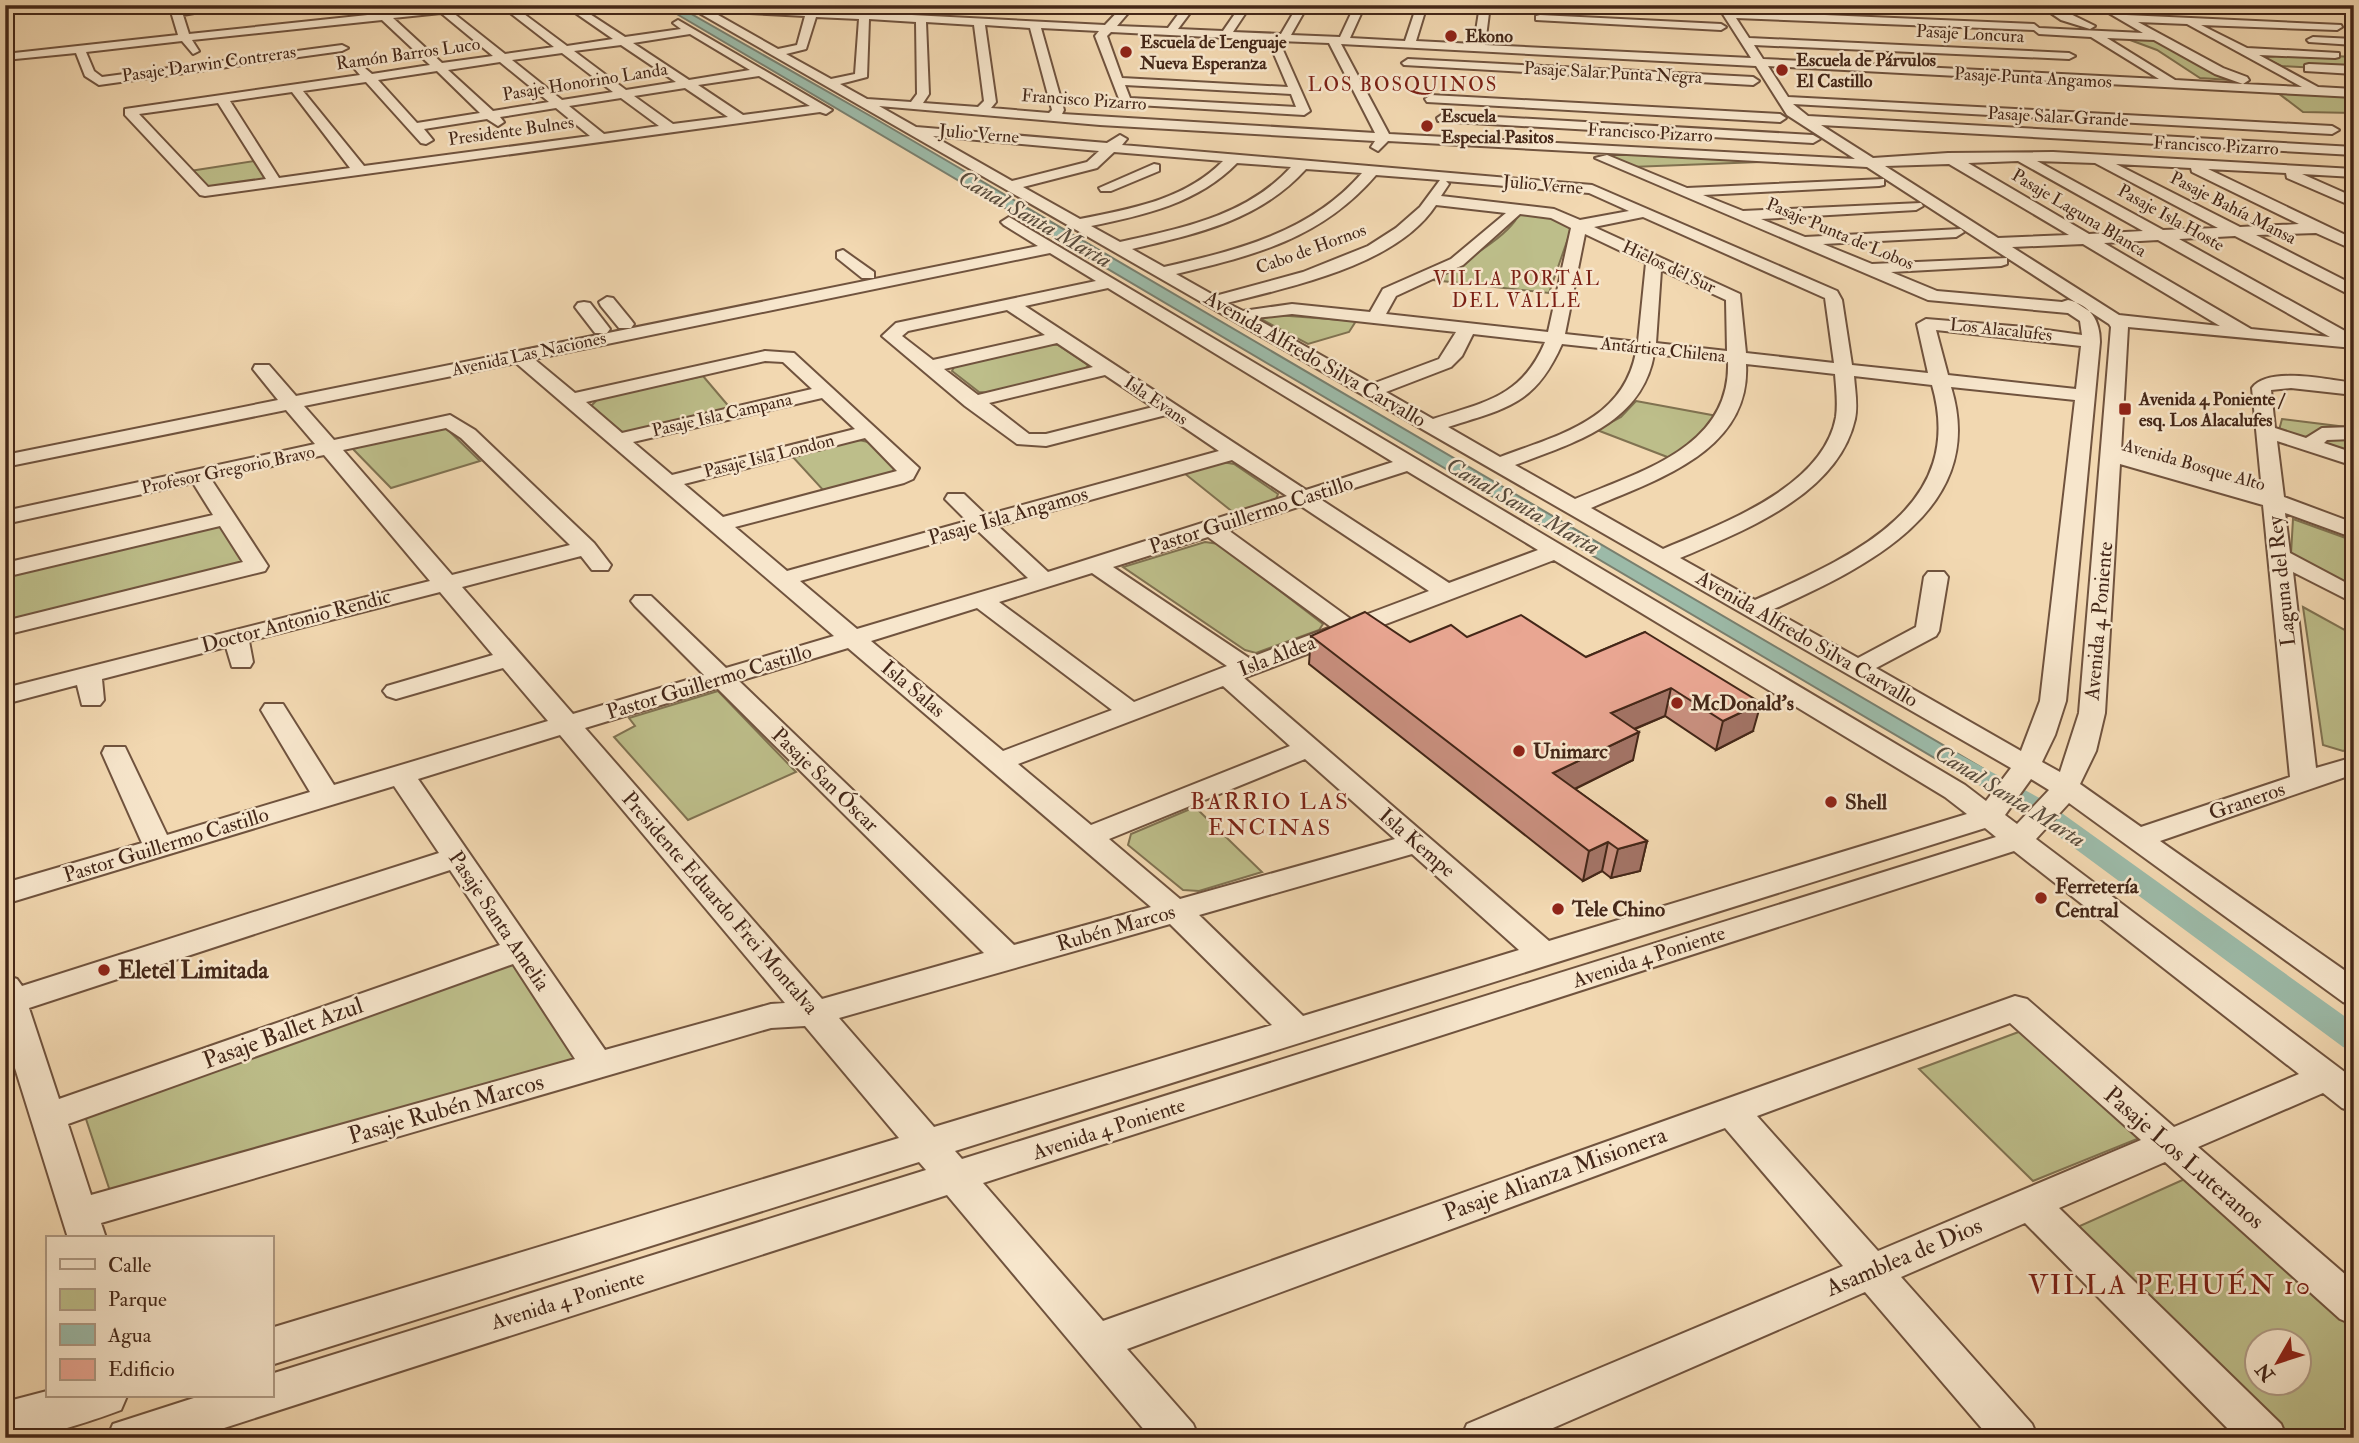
<svg xmlns="http://www.w3.org/2000/svg" width="2359" height="1443" font-family="'IM FELL Double Pica',serif">
  <rect width="100%" height="100%" fill="#f2d8b1"/>
  <filter id="stains"><feTurbulence type="fractalNoise" baseFrequency=".00286" numOctaves="4"/><feColorMatrix values="0 0 0 0 .2 0 0 0 0 .09 0 0 0 0 .02 0 0 0 .5 -.17"/></filter>
  <radialGradient id="worn" r=".72"><stop offset=".6" stop-color="#630" stop-opacity="0"/><stop offset="1" stop-color="#630" stop-opacity=".3"/></radialGradient>
  <g fill="#bdbe8a" stroke="#807251" stroke-width="2" fill-rule="evenodd">
    <path d="M2122,37L2154,38L2245,81L2200,78L2157,50Z"/>
    <path d="M2253,52L2354,57V70L2281,66Z"/>
    <path d="M2274,90L2354,95V113L2303,112Z"/>
    <path d="M1608,152L1760,162L1631,167L1610,159Z"/>
    <path d="M254,161L268,181L208,190L190,171Z"/>
    <path d="M1520,210L1573,224L1549,293L1433,280C1454,267 1516,234 1520,210Z"/>
    <path d="M1276,315L1356,321L1349,332L1308,344L1261,319Z"/>
    <path d="M1049,344L1058,345L1088,365L1085,370L990,393L979,392L952,371L954,367Z"/>
    <path d="M703,376L731,409L634,432H622L591,406L598,399Z"/>
    <path d="M1636,401L1717,416L1700,436L1670,458L1597,430L1621,417Z"/>
    <path d="M2282,419L2354,428V454L2279,430Z"/>
    <path d="M445,427L480,461L391,488L351,447Z"/>
    <path d="M859,440L868,442L895,467L892,473L823,490L792,456Z"/>
    <path d="M1222,462L1234,464L1278,494L1276,499L1234,513L1184,473Z"/>
    <path d="M2293,519L2354,541V588L2291,554Z"/>
    <path d="M221,526L245,565L5,622V576Z"/>
    <path d="M1205,542L1219,544L1323,624L1319,630L1256,653L1245,650L1123,567Z"/>
    <path d="M2303,607L2354,635V747L2343,751L2323,745Z"/>
    <path d="M718,691L796,772L688,820L614,737L635,726L629,718Z"/>
    <path d="M1195,807L1262,872L1199,891L1183,890L1128,845L1131,834Z"/>
    <path d="M507,965H514L575,1059L110,1191L84,1113Z"/>
    <path d="M2024,1030L2142,1137L2033,1181L1919,1069Z"/>
    <path d="M2187,1178L2354,1326V1438H2285L2073,1229ZM2258,1342H2300V1384H2258Z"/>
  </g>
  <path fill="#9cbaa8" stroke="#797f6e" stroke-width="2" d="M670,10L686,11L874,118L1984,769L1975,782Z"/>
  <g fill="none" stroke-linecap="round" stroke-linejoin="round">
    <path fill="#9cbaa8" fill-rule="evenodd" d="M1951,750L2045,801L2354,1023V1051L2343,1047L2027,813L1942,764L1938,758L1942,752Z"/>
    <g stroke="#70533e" stroke-width="4">
      <g id="minor">
        <path d="M46,5L41,8L5,12V6Z"/>
        <path d="M169,5H179L181,9L239,5L183,15L189,34L434,8L432,5H492L452,12L505,54L554,47L500,5H512L567,46L613,39L564,5H576L625,37L681,29L673,23L678,20L832,110L826,114L820,112L205,196L200,195L125,115V109L360,75L354,68L360,64L372,74L430,65L382,20L192,40L199,51L193,54L182,41L86,52L94,71L102,77L342,45L348,48L342,51L99,85L85,76L76,53L5,60V54L178,35ZM441,13L493,56L442,63L393,18ZM690,34L750,70L689,80L633,43ZM621,45L676,82L626,90L574,51ZM562,53L613,92L562,100L512,60ZM500,62L549,102L493,111L448,70ZM437,71L480,113L417,123L378,80ZM759,76L810,106L743,115L698,85ZM366,82L421,143L426,144L433,140L424,129L487,119L498,126L504,122L500,117L556,108L590,136L364,166L303,91ZM685,88L728,117L673,124L634,96ZM292,92L350,168L279,178L230,101ZM621,98L659,126L604,134L569,106ZM218,103L266,179L208,187L139,114Z"/>
        <path d="M646,5H717L1105,25L1124,5H1135L1117,26L1168,28L1185,5H1196L1178,29L1223,31L1241,5H1251L1233,32L1281,34L1298,5H1308L1291,35L1340,37L1355,5H1365L1350,38L1405,41L1417,5H1427L1416,41L1474,44L1480,5H1490L1485,45L1751,58L1717,5H1727L1731,11L2034,24L2039,28L2143,33L2095,5H2108L2126,15L2341,25L2342,27L2337,30L2201,25L2247,48L2339,53V57L2335,58L2259,55L2318,87L2354,89V97L1768,66L1788,97L2332,126L2339,130L2332,134L1793,104L1808,116L2354,147V155L1821,125L1873,158L1948,153L2053,152L2354,169V177L2302,174L2354,197V207L2287,178L2286,173L2208,169L2354,239V250L2316,233L2256,235L2354,285V297L2235,236L2179,239L2354,336V348L2128,327L2121,451L2262,491L2252,388C2268,366 2329,380 2354,383V395L2291,388L2271,390L2275,428L2306,438L2322,428L2354,427V439L2327,440L2324,443L2354,453V466L2277,441L2284,497L2354,523V538L2285,513L2290,553L2354,587V603L2293,572L2316,768L2354,757V774L2160,841L2354,977V1006L2343,1002L2069,803L2036,839L2354,1079V1112L2342,1108L2323,1093L2198,1147L2354,1282V1325L2340,1319L2165,1162L2059,1208L2281,1424L2287,1438H2237L2025,1223L1901,1277L2032,1424L2038,1438H1990L1865,1292L1530,1438H1461L1467,1424L1843,1266L1725,1128L1127,1349L1193,1424L1199,1438H1151L947,1195L193,1438H107L113,1424L200,1396H271V1374L926,1170L919,1162L271,1365V1328L899,1138L805,1026L771,1028L101,1223L106,1238H68L5,1036V975L17,979L22,986L439,853L394,786L5,904V883L142,843L102,753L105,747H125L167,835L310,792L261,710L265,704H283L334,785L548,721L503,668L396,699L387,696L383,691L387,686L493,655L440,592L249,641L253,662L250,667H232L226,647L102,679L104,700L100,705H82L77,685L5,704V688L430,581L324,455L211,479L268,566L265,571L5,635V621L243,562L220,526L5,577V563L213,515L193,483L5,524V511L315,444L286,410L5,467V455L278,400L253,369L255,365H269L296,396L1038,246L1004,225L1001,222L1009,217L1965,785L1986,801L2011,768L694,10ZM711,11L805,16L797,45L778,49ZM816,17L859,19L855,74L831,79L786,54L806,49ZM1736,18L2034,30L2039,34L2091,37L2159,79L1763,59L1754,45L2069,59L2075,56L2069,53L1749,38ZM869,19L916,22L917,94L911,102L867,99L840,84L867,77ZM926,22L974,25L984,101L978,107L923,103L929,94ZM2138,22L2187,24L2302,87L2243,84L2249,80L2247,77L2223,68ZM985,25L1030,28L1052,110L1049,113L991,108L996,102ZM1041,28L1099,31L1095,36L1121,104L1304,115L1310,111L1279,41L1329,43L1375,133L1062,114L1064,110ZM1111,32L1268,40L1288,87L1122,78L1107,36ZM2107,38L2154,40L2215,74L2243,84L2175,80ZM1341,44L1756,66L1787,115L1855,159L1389,134ZM1125,85L1291,94L1296,107L1130,98ZM879,106L1100,125L1375,141L1371,147L1378,151L1388,141L1867,167L2109,324L2111,327L2079,713L2060,772L2042,762L2055,735L2066,701L2100,342C2100,321 2091,305 2068,300L2062,302L1937,291L1891,272L2001,266L2007,264V258L1872,264L1823,244L1956,237L1964,232L1961,229L1805,237L1761,219L1916,210L1923,206L1921,203L1743,211L1703,195L1879,186L1884,185V179L1687,188L1607,155L1595,158L1928,300L2068,313L2080,321L2082,335L2025,327L1926,319L1917,324L1928,373L1852,365L1842,300L1837,291L1592,185L1122,145L1127,139L1120,135L1107,143L916,127ZM933,136L1099,151L1087,162L1012,181ZM1114,152L1223,161C1185,200 1130,209 1080,219L1023,187L1097,168ZM2018,161L2143,231L2089,234L1968,163ZM2037,161L2095,163L2218,228L2163,230ZM1237,163L1291,167C1247,216 1182,228 1120,242L1091,226C1145,215 1198,203 1237,163ZM1949,164L2069,235L1998,238L1885,166ZM2116,164L2191,168L2192,172L2299,224L2240,227ZM1306,169L1362,173C1310,233 1237,250 1164,267L1132,249C1197,234 1260,220 1306,169ZM1376,175L1440,180L1420,207L1396,228L1368,246L1303,272L1215,296L1176,274C1255,255 1321,239 1376,175ZM1446,181L1589,193L1629,211L1580,220L1554,209L1441,196L1449,184ZM1436,205L1506,213L1451,259L1383,289L1370,312L1292,304L1243,311L1227,303C1293,286 1397,265 1436,205ZM1520,214L1551,218L1571,228L1548,332L1386,314L1396,296L1463,265ZM1643,217L1825,298L1834,363L1746,353L1740,294L1594,227ZM1585,234L1646,263L1638,342L1565,334ZM2158,240L2330,337L2251,329L2104,243ZM2083,244L2220,326L2119,315L2012,247ZM1050,253L1096,281L896,323L882,336L965,406L1017,444L1046,446L1166,415L1219,451L986,515L964,494H948L945,499L967,521L787,571L735,527L904,483L913,479L919,468L794,353L765,351L575,393L534,359ZM1661,270L1726,300L1727,351L1656,343ZM1108,288L1393,462L1306,490L1025,306ZM1007,310L1045,335L933,360L902,336L908,331ZM1292,314L1456,332L1439,359L1372,384L1255,318ZM1936,330L2081,346L2076,389L1948,375ZM1473,334L1545,342C1522,397 1485,402 1433,419L1386,392L1451,367L1462,356ZM1057,343L1093,367L978,395L944,369ZM1562,344L1636,352C1623,421 1558,435 1500,457L1448,427C1507,408 1535,405 1562,344ZM1654,354L1728,362C1731,448 1639,472 1575,499L1515,465C1573,443 1642,424 1654,354ZM765,361L783,362L812,389L622,433L586,402ZM516,363L834,636L726,668L651,596H635L631,601L635,606L704,675L573,714L462,587L581,556L592,570H608L611,565L594,543L475,430L450,415L334,440L304,406ZM1746,364L1835,374C1836,388 1838,403 1836,417C1823,488 1721,524 1663,549L1591,508C1655,480 1751,452 1746,364ZM1105,375L1153,407L1046,434H1029L989,403ZM1854,376L1932,385C1968,509 1848,558 1755,600L1680,558C1743,531 1838,495 1855,419C1858,405 1855,390 1854,376ZM1951,387L2075,400L2040,701L2021,751L1876,668L1936,636L1939,631L1948,577L1944,572H1928L1924,577L1916,627L1858,658L1772,610C1864,568 1989,510 1951,387ZM822,398L855,429L672,475L633,442ZM446,428L461,438L570,545L452,575L343,450ZM865,438L897,471L723,517L684,484ZM1232,460L1287,496L1048,572L998,526ZM2120,464L2263,505L2290,777L2141,827L2080,784L2096,751L2105,713ZM1407,471L1538,550L1449,583L1320,499ZM1301,506L1429,591L1352,620L1228,530ZM978,531L1028,578L857,629L800,581ZM1208,537L1331,627L1249,658L1113,567ZM1554,560L1945,797L1967,814L1549,941L1244,678ZM1092,573L1227,666L1134,702L999,602ZM977,608L1112,710L1003,751L871,641ZM848,648L1151,907L1014,945L739,681ZM1223,686L1290,746L1091,825L1018,764ZM717,688L984,953L822,999L585,728ZM560,735L785,1003L771,1004L605,1050L418,779ZM1305,759L1395,839L1180,899L1109,839ZM2031,779L2049,790L2017,824L2005,815ZM1985,828L1996,837L962,1159L955,1151ZM2014,851L2299,1074L2174,1127L2027,999L2015,996L1103,1321L983,1183ZM1412,854L1519,950L1303,1016L1199,915ZM450,870L500,945L59,1099L29,1008ZM1170,924L1272,1025L934,1127L839,1018ZM513,964L575,1059L91,1195L68,1124ZM2010,1023L2141,1140L1878,1251L1757,1116Z"/>
        <path d="M2039,5H2052L2095,26L2090,29L2061,20Z"/>
        <path d="M1540,15L1721,24L1726,27L1721,30L1536,20V16Z"/>
        <path d="M2313,37L2354,39V45L2309,42L2307,40Z"/>
        <path d="M1408,59L1753,77L1759,81L1753,85L1404,65L1402,63Z"/>
        <path d="M2309,64L2354,66V74L2305,71V65Z"/>
        <path d="M1431,95L1780,114L1786,118L1780,122L1427,102L1425,99Z"/>
        <path d="M1443,114L1813,135L1820,139L1813,143L1438,121L1437,118Z"/>
        <path d="M1154,164L1159,165V171L1111,191H1101L1099,188Z"/>
        <path d="M843,250L874,272V278H862L837,258V252Z"/>
        <path d="M607,297L613,298L631,320L634,324L631,328H619L601,306L599,302Z"/>
        <path d="M584,302L590,303L607,325L610,329L607,333H595L578,311L575,307L578,303Z"/>
        <path d="M47,1391V1396H127L121,1410C86,1423 42,1438 5,1438V1402Z"/>
      </g>
    </g>
    <use href="#minor" fill="#f7e6cc" fill-rule="evenodd"/>
  </g>
  <path fill="#c88f7e" stroke="#442718" stroke-width="2" d="M1645,632L1753,731L1716,750L1665,716L1635,729L1633,760L1575,789L1647,841L1640,871L1611,878L1602,871L1583,881L1309,664L1311,636L1410,642L1467,637L1586,657Z"/>
  <g fill="#a37466" stroke="#442718" stroke-width="2">
    <path d="M1671,688L1665,716L1605,741L1611,713Z"/>
    <path d="M1761,703L1753,731L1716,750L1723,721Z"/>
    <path d="M1639,732L1633,760L1548,802L1553,773Z"/>
    <path d="M1647,841L1640,871L1611,878L1618,849Z"/>
    <path d="M1608,842L1602,871L1583,881L1589,851Z"/>
  </g>
  <path fill="#e9a692" stroke="#442718" stroke-width="2" d="M1365,612L1410,642L1451,625L1467,637L1521,615L1586,657L1645,632L1761,703L1723,721L1671,688L1611,713L1639,732L1553,773L1647,841L1618,849L1608,842L1589,851L1311,636Z"/>
  <g fill="#8f2418" stroke="#f7e6cc" stroke-width="2.5">
    <circle cx="1451" cy="36" r="7"/>
    <circle cx="1126" cy="52" r="7"/>
    <circle cx="1782" cy="70" r="7"/>
    <circle cx="1427" cy="126" r="7"/>
    <rect x="2118" y="402" width="14" height="14" rx="3.5"/>
    <circle cx="1677" cy="703" r="7"/>
    <circle cx="1519" cy="751" r="7"/>
    <circle cx="1831" cy="802" r="7"/>
    <circle cx="2041" cy="898" r="7"/>
    <circle cx="1558" cy="909" r="7"/>
    <circle cx="104" cy="970" r="7"/>
  </g>
  <g text-anchor="middle" dominant-baseline="central" stroke-width="5" stroke-linejoin="round" paint-order="stroke">
    <g font-size="18" fill="#442718" stroke="#f7e6cc">
      <text transform="translate(1970 34) rotate(3)">Pasaje Loncura</text>
      <text transform="translate(408 54) rotate(-8)">Ramón Barros Luco</text>
      <text transform="translate(209 64) rotate(-8)">Pasaje Darwin Contreras</text>
      <text transform="translate(1613 73) rotate(3)">Pasaje Salar Punta Negra</text>
      <text transform="translate(2033 78) rotate(3)">Pasaje Punta Angamos</text>
      <text transform="translate(585 82) rotate(-9)">Pasaje Honorino Landa</text>
      <text transform="translate(1084 100) rotate(4)">Francisco Pizarro</text>
      <text transform="translate(2058 117) rotate(3)">Pasaje Salar Grande</text>
      <text transform="translate(511 131) rotate(-8)">Presidente Bulnes</text>
      <text transform="translate(1650 133) rotate(3)">Francisco Pizarro</text>
      <text transform="translate(979 134) rotate(5)">Julio Verne</text>
      <text transform="translate(2216 146) rotate(3)">Francisco Pizarro</text>
      <text transform="translate(1543 185) rotate(5)">Julio Verne</text>
      <text transform="translate(2233 208) rotate(27)">Pasaje Bahía Mansa</text>
      <text transform="translate(2079 213) rotate(31)">Pasaje Laguna Blanca</text>
      <text transform="translate(2171 218) rotate(29)">Pasaje Isla Hoste</text>
      <text transform="translate(1840 234) rotate(23)">Pasaje Punta de Lobos</text>
      <text transform="translate(1311 249) rotate(-20)">Cabo de Hornos</text>
      <text transform="translate(1669 267) rotate(25)">Hielos del Sur</text>
      <text transform="translate(2001 330) rotate(6)">Los Alacalufes</text>
      <text transform="translate(1663 350) rotate(6)">Antártica Chilena</text>
      <text transform="translate(529 354) rotate(-12)">Avenida Las Naciones</text>
      <text transform="translate(1156 401) rotate(34)">Isla Evans</text>
      <text transform="translate(722 415) rotate(-13)">Pasaje Isla Campana</text>
      <text transform="translate(769 456) rotate(-14)">Pasaje Isla London</text>
      <text transform="translate(2194 465) rotate(16)">Avenida Bosque Alto</text>
      <text transform="translate(228 470) rotate(-12)">Profesor Gregorio Bravo</text>
    </g>
    <g font-size="18" font-weight="bold" fill="#442718" stroke="#f7e6cc" text-anchor="start">
      <text x="1465" y="36">Ekono</text>
      <text x="1140" y="42">Escuela de Lenguaje<tspan x="1140" dy="21">Nueva Esperanza</tspan></text>
      <text x="1796" y="60">Escuela de Párvulos<tspan x="1796" dy="21">El Castillo</tspan></text>
      <text x="1441" y="116">Escuela<tspan x="1441" dy="21">Especial Pasitos</tspan></text>
      <text x="2139" y="399">Avenida 4 Poniente /<tspan x="2139" dy="21">esq. Los Alacalufes</tspan></text>
    </g>
    <g font-size="19" letter-spacing="2" fill="#7a1f14" stroke="#f7e6cc">
      <text x="1403" y="85">LOS BOSQUINOS</text>
      <text x="1517" y="279">VILLA PORTAL<tspan x="1517" dy="22">DEL VALLE</tspan></text>
    </g>
    <g font-size="21" fill="#442718" stroke="#f7e6cc">
      <text transform="translate(1315 359) rotate(30)">Avenida Alfredo Silva Carvallo</text>
      <text transform="translate(1251 515) rotate(-18)">Pastor Guillermo Castillo</text>
      <text transform="translate(1008 516) rotate(-16)">Pasaje Isla Angamos</text>
      <text transform="translate(2282 581) rotate(-96)">Laguna del Rey</text>
      <text transform="translate(296 621) rotate(-15)">Doctor Antonio Rendic</text>
      <text transform="translate(2099 621) rotate(-85)">Avenida 4 Poniente</text>
      <text transform="translate(1807 639) rotate(30)">Avenida Alfredo Silva Carvallo</text>
      <text transform="translate(1277 656) rotate(-21)">Isla Aldea</text>
      <text transform="translate(709 682) rotate(-17)">Pastor Guillermo Castillo</text>
      <text transform="translate(913 689) rotate(40)">Isla Salas</text>
      <text transform="translate(825 780) rotate(44)">Pasaje San Óscar</text>
      <text transform="translate(2247 801) rotate(-19)">Graneros</text>
      <text transform="translate(1417 843) rotate(41)">Isla Kempe</text>
      <text transform="translate(166 845) rotate(-17)">Pastor Guillermo Castillo</text>
      <text transform="translate(720 903) rotate(49)">Presidente Eduardo Frei Montalva</text>
      <text transform="translate(499 921) rotate(56)">Pasaje Santa Amelia</text>
      <text transform="translate(1116 928) rotate(-16)">Rubén Marcos</text>
      <text transform="translate(1649 957) rotate(-18)">Avenida 4 Poniente</text>
      <text transform="translate(1109 1129) rotate(-18)">Avenida 4 Poniente</text>
      <text transform="translate(568 1300) rotate(-17)">Avenida 4 Poniente</text>
    </g>
    <g font-size="21" font-weight="bold" fill="#442718" stroke="#f7e6cc" text-anchor="start">
      <text x="1691" y="703">McDonald's</text>
      <text x="1533" y="751">Unimarc</text>
      <text x="1845" y="802">Shell</text>
      <text x="2055" y="886">Ferretería<tspan x="2055" dy="24">Central</tspan></text>
      <text x="1572" y="909">Tele Chino</text>
    </g>
    <g font-size="23" font-style="italic" fill="#5a4c3c" stroke="#f7e6cc">
      <text transform="translate(1035 219) rotate(30)">Canal Santa Marta</text>
      <text transform="translate(1523 506) rotate(30)">Canal Santa Marta</text>
      <text transform="translate(2010 796) rotate(32)">Canal Santa Marta</text>
    </g>
    <g font-size="23" letter-spacing="2" fill="#7a1f14" stroke="#f7e6cc">
      <text x="1270" y="801">BARRIO LAS<tspan x="1270" dy="26">ENCINAS</tspan></text>
    </g>
    <g font-size="24" font-weight="bold" fill="#442718" stroke="#f7e6cc" text-anchor="start">
      <text x="118" y="970">Eletel Limitada</text>
    </g>
    <g font-size="24" fill="#442718" stroke="#f7e6cc">
      <text transform="translate(283 1033) rotate(-20)">Pasaje Ballet Azul</text>
      <text transform="translate(446 1109) rotate(-16)">Pasaje Rubén Marcos</text>
      <text transform="translate(2184 1158) rotate(41)">Pasaje Los Luteranos</text>
      <text transform="translate(1555 1174) rotate(-20)">Pasaje Alianza Misionera</text>
      <text transform="translate(1904 1257) rotate(-23)">Asamblea de Dios</text>
    </g>
    <g font-size="28" letter-spacing="2" fill="#7a1f14" stroke="#f7e6cc">
      <text x="2170" y="1285">VILLA PEHUÉN 10</text>
    </g>
  </g>
  <rect width="2359" height="1443" fill="none" stroke="#f2d8b1" stroke-width="28"/>
  <rect x="7" y="7" width="2345" height="1429" fill="none" stroke="#442718" stroke-width="3.5"/>
  <rect x="14" y="14" width="2331" height="1415" fill="none" stroke="#442718" stroke-width="2"/>
  <rect x="46" y="1236" width="228" height="161" fill="#f7e6cc" stroke="#af9a84" stroke-width="2"/>
  <rect x="60" y="1259" width="35" height="10" fill="#f7e6cc" stroke="#af9a84" stroke-width="2"/>
  <text x="108" y="1272" font-size="21" fill="#442718">Calle</text>
  <rect x="60" y="1289" width="35" height="21" fill="#bdbe8a" stroke="#af9a84" stroke-width="2"/>
  <text x="108" y="1306" font-size="21" fill="#442718">Parque</text>
  <rect x="60" y="1324" width="35" height="21" fill="#9cbaa8" stroke="#af9a84" stroke-width="2"/>
  <text x="108" y="1342" font-size="21" fill="#442718">Agua</text>
  <rect x="60" y="1359" width="35" height="21" fill="#e9a692" stroke="#af9a84" stroke-width="2"/>
  <text x="108" y="1376" font-size="21" fill="#442718">Edificio</text>
  <g transform="translate(2278 1362) rotate(231)"><circle r="33" fill="#f7e6cc" stroke="#af9a84" stroke-width="2"/>
  <path d="M0-5L12 26L0 18L-12 26Z" fill="#8f2418"/>
  <text y="-10" font-size="19" font-weight="bold" text-anchor="middle" fill="#442718">N</text>
  </g>
  <rect width="100%" height="100%" filter="url(#stains)"/>
  <rect width="100%" height="100%" fill="url(#worn)"/>
</svg>
